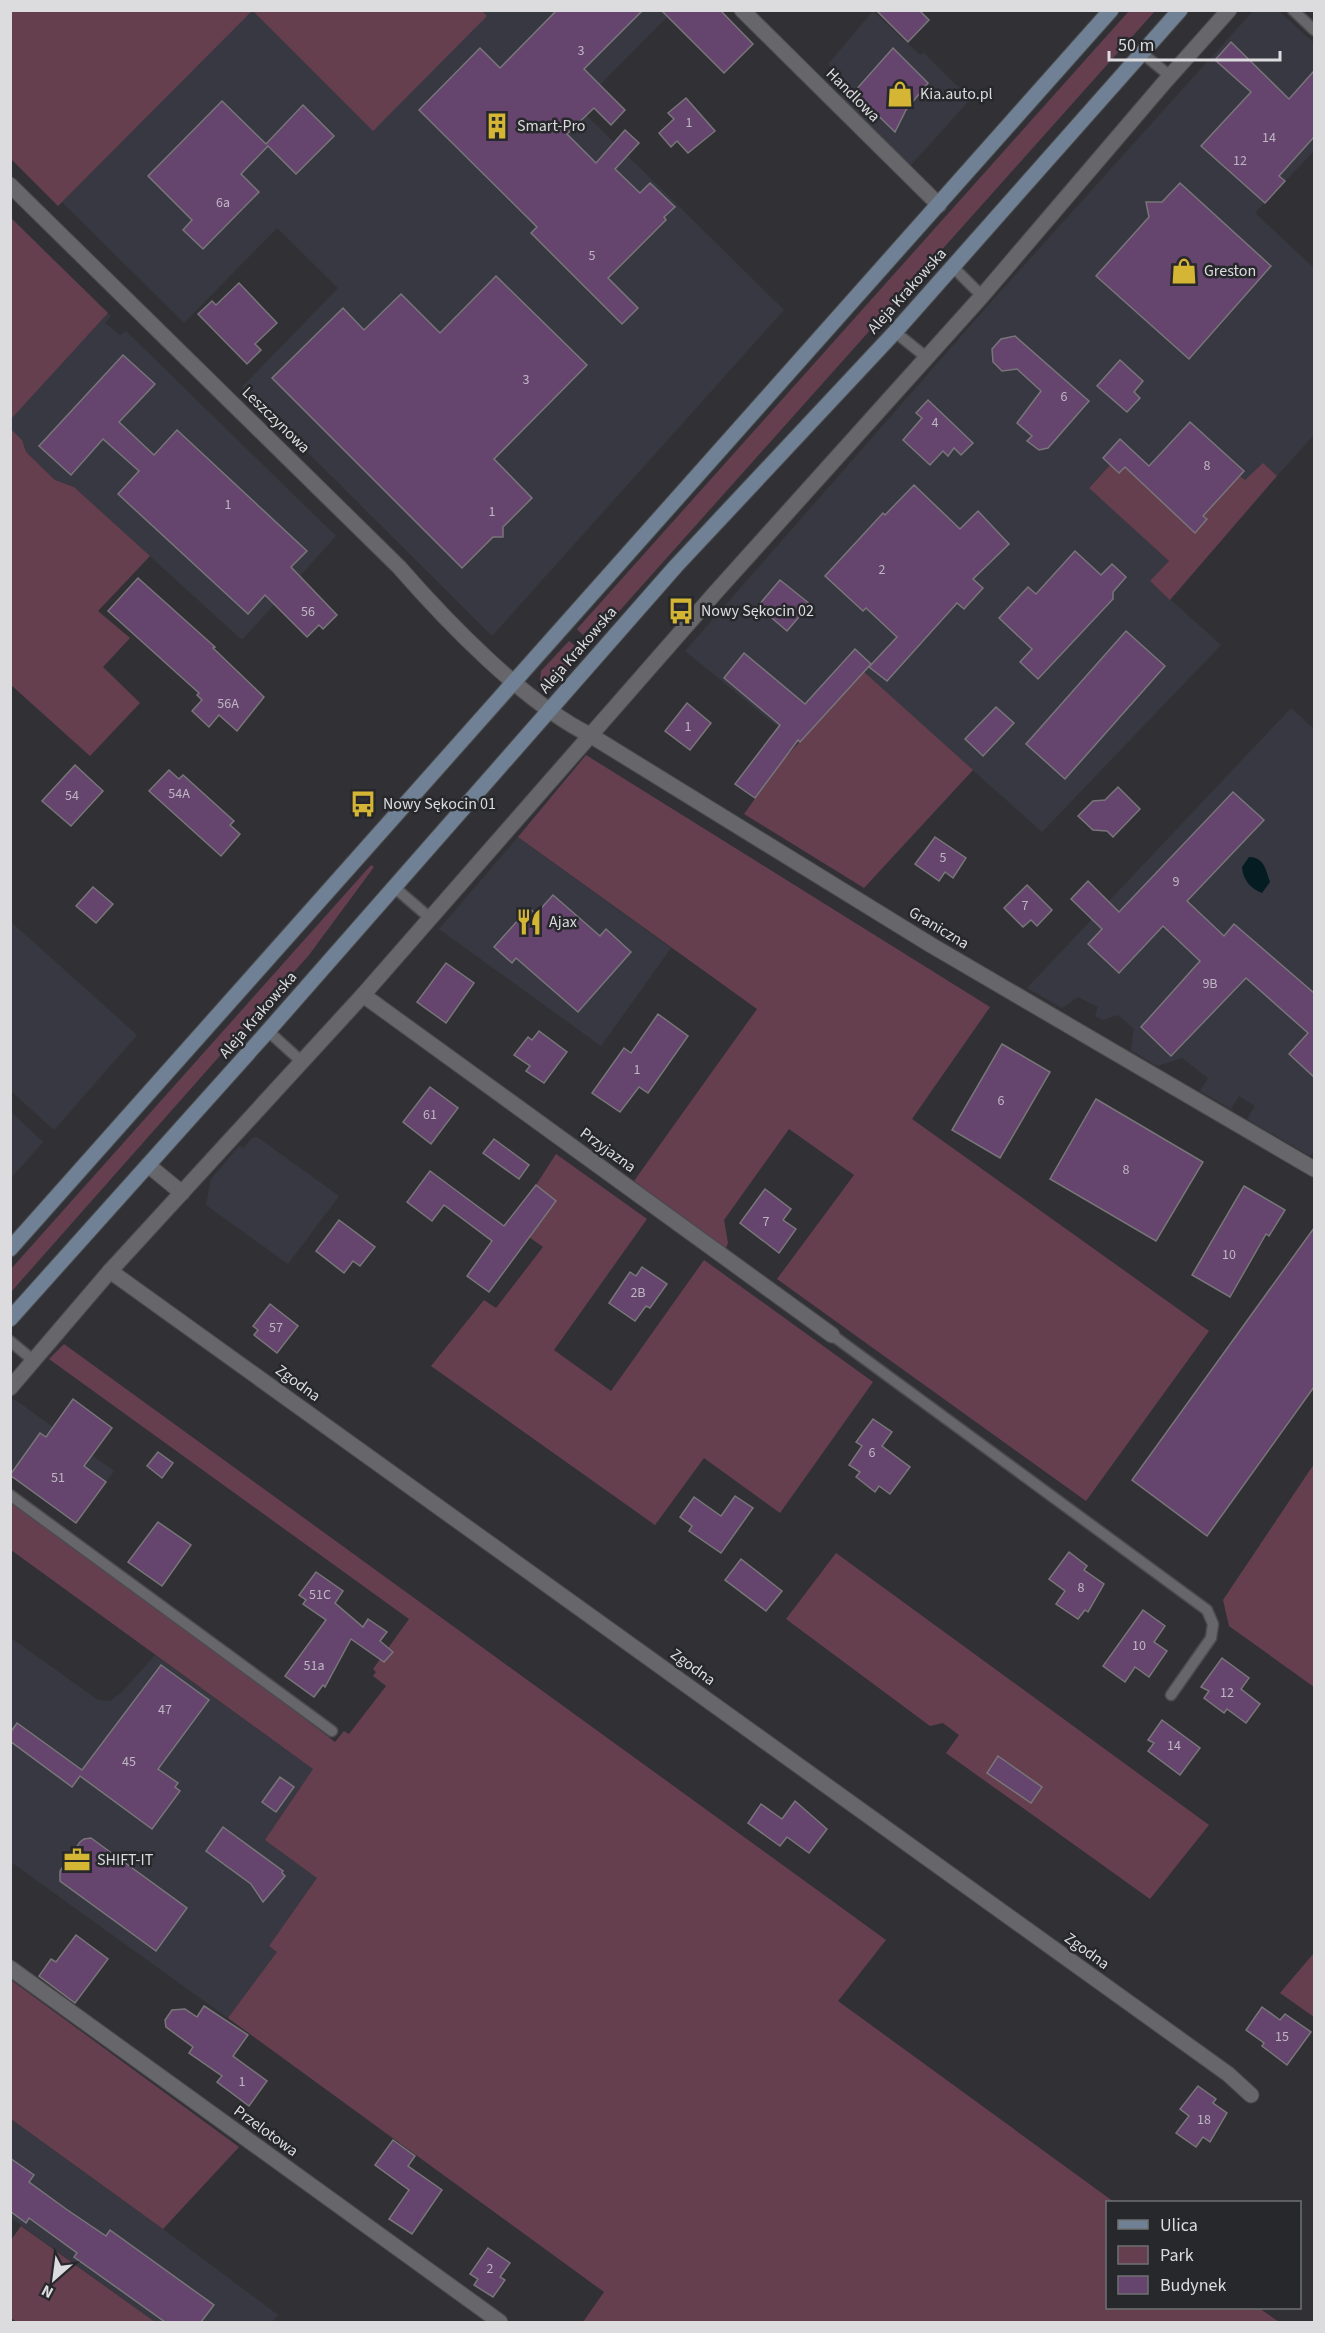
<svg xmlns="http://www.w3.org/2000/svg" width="1325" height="2333" font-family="'Source Sans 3',sans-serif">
  <rect width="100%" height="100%" fill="#313135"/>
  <g fill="#383842">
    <path d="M252,11L487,16L482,11H673L578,107L784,310L492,636L242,387L338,288L277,228L184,323L62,202Z"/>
    <path d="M873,11L920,55L924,53L956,85L973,96L910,166L840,96L843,77L828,64Z"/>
    <path d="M1253,11H1279L1314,43V151L1255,213L1314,268V435L1277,476L1263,463L1245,480L1240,476L1203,516L1207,519L1195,533L1125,467L1119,473L1110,465L1089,487L1169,561L1151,582L1221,645L1042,832L864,673L799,744L685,651L991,302Z"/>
    <path d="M108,313L111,316L105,323L120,335L126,331L336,536L242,640L74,487L55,480L26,452L22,440L11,429L10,419Z"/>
    <path d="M1291,708L1314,729V1151L1310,1156L1247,1119L1255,1106L1239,1096L1231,1109L1200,1091L1208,1078L1182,1058L1157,1066L1131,1050L1134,1029L1118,1015L1103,1020L1095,1016L1098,1007L1078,997L1062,1008L1027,988Z"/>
    <path d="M518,837L671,948L601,1046L439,929Z"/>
    <path d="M11,922L137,1035L54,1130L11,1091Z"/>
    <path d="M11,1112L43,1142L11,1178Z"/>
    <path d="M257,1137L339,1196L288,1264L206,1205L211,1179L239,1146L244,1148L252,1138Z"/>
    <path d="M14,1399L114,1471L76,1523L11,1475L10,1403Z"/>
    <path d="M11,1638L98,1700L110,1701L122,1692L155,1655L313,1769L266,1840L318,1878L269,1946L326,1987L275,2052L11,1862Z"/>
    <path d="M11,2119L163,2229L278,2315L272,2322H155L11,2218Z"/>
  </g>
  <g fill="#663f4f">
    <path d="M10,11L11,10L252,11L58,206L11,159Z"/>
    <path d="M482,11L487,16L373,131L253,11Z"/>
    <path d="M1129,11H1155L614,617L606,610L583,635L577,629Z"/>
    <path d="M11,218L108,313L11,419H10Z"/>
    <path d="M11,429L22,440L26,452L55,480L74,487L150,556L98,611L130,638L103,667L140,703L90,756L11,685Z"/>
    <path d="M1263,463L1277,476L1170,600L1150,581L1169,561L1089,488L1110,465L1119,473L1125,467L1195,532L1207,520L1203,516L1240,476L1245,480Z"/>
    <path d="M601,625L604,628L555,683L548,686L540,680L541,671L569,641L579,649Z"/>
    <path d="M864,672L973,770L864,888L744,814L782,761Z"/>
    <path d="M586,755L990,1007L912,1119L1209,1331L1086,1501L777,1279L854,1175L789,1129L724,1220L728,1243L726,1248L634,1181L757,1009L518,837Z"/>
    <path d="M371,865L374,867L309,955L11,1292V1269Z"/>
    <path d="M556,1154L647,1219L554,1350L611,1391L704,1260L873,1382L780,1513L704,1458L655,1525L431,1366L484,1300L496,1308L543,1247L529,1237L556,1201L536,1185Z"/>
    <path d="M64,1344L886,1940L838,2001L1114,2202H1108V2308H1259L1279,2322H583L604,2292L228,2018L277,1952L269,1946L317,1878L265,1840L313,1769L11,1550V1502L285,1701V1704L335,1742L344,1731L349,1734L386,1686L373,1676L376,1672L373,1669L409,1619L49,1359Z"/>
    <path d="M1314,1464V1687L1229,1626L1223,1600Z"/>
    <path d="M836,1553L1209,1825L1150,1899L946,1753L959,1735L943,1723L930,1726L786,1619Z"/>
    <path d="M1314,1953V2017L1280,1993Z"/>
    <path d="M11,1980L239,2147L163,2229L11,2119Z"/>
    <path d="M21,2226L155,2322H17L11,2318V2240Z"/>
  </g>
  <path fill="#051c22" d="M1249,857C1264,857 1266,870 1270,882L1262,893C1250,888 1243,880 1242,867Z"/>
  <g fill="#65446e" stroke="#787679" stroke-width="1.5">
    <path d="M557,10H643L584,69L625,110L611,125L594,108L567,134L596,163L625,130L639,143L615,169L640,193L650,183L675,207L664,217L666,220L608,278L638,308L622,324L531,233L537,227L419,110L480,48L500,68Z"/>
    <path d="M661,10H720L753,44L724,73Z"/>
    <path d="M876,10H919L929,20L908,42Z"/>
    <path d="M1231,42L1289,99L1314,71V137L1279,176L1285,181L1265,203L1201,146L1251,92L1215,60Z"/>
    <path d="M893,48L928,83L906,110L895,132L854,92Z"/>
    <path d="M686,98L715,131L688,153L677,141L671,147L659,133L674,119L668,113Z"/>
    <path d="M222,101L266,144L303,105L334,136L296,174L268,146L241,174L259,192L203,249L183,230L192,220L148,176Z"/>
    <path d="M1180,183L1271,266L1189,359L1096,276L1149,217L1146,202H1162Z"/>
    <path d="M496,276L587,365L494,459L532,498L503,527V537H493L462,568L272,378L343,308L364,330L401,294L440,333Z"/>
    <path d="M239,283L277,323L255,344L261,350L247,364L198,314L212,301L216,305Z"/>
    <path d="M1015,336L1089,401L1048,448L1039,450L1027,441L1032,436L1017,423L1041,391L1017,369L1002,371L993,362L992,349L1001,339Z"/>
    <path d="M123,355L155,384L119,422L154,455L177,430L307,551L291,567L337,615L323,629L319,625L307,637L265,595L248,614L118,494L139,471L103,439L71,475L39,446Z"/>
    <path d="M1120,360L1143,381L1134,392L1140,398L1127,412L1097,386Z"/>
    <path d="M928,400L973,443L961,455L954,448L948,456L943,451L930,465L903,440L922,418L916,413Z"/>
    <path d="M1190,422L1244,471L1203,516L1207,519L1195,533L1125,467L1119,473L1103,458L1120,439L1149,466Z"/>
    <path d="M914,485L960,529L978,511L1009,544L973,579L983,588L964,609L957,603L887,681L869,667L897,637L866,608L863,611L825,576L883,513L885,515Z"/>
    <path d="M1075,551L1101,575L1112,564L1126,577L1113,592V599L1038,679L1020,662L1032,649L999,618L1028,587L1036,594Z"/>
    <path d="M138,578L215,647L213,648L264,697L237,731L219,715L209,727L192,711L202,700L197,695L199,693L108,611Z"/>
    <path d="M780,580L810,604L787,631L758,606Z"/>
    <path d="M1126,631L1165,666L1065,779L1026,744Z"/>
    <path d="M855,649L871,664L800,742L798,740L755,798L735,784L780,725L724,678L744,653L805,704Z"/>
    <path d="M687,703L711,723L690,750L665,731Z"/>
    <path d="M996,707L1014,723L983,756L965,739Z"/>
    <path d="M75,765L103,791L71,826L42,801Z"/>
    <path d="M169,770L179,779L183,775L234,821L230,825L240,834L221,856L149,791Z"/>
    <path d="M1118,787L1140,809L1113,837L1107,831L1093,830L1078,816L1093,801L1105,800Z"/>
    <path d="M1233,792L1264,820L1187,901L1224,936L1234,924L1314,993V1077L1289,1054L1308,1033L1246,978L1171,1056L1141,1027L1200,961L1163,926L1119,973L1088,944L1102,929L1071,899L1088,881L1119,912Z"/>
    <path d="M935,837L966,858L953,878L945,872L939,881L915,864Z"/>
    <path d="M1027,885L1052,910L1037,926L1031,920L1023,927L1004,908Z"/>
    <path d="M93,887L113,904L96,923L76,906Z"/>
    <path d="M553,895L600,936L606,929L631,952L578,1012L516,958L512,963L494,947L529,908L536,914Z"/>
    <path d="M446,963L474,983L446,1023L417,1002Z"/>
    <path d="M658,1014L688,1036L648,1093L639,1087L620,1112L592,1093L624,1048L631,1053Z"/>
    <path d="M539,1031L567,1052L544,1083L526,1071L530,1066L514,1055L528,1037L532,1040Z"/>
    <path d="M1002,1044L1050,1072L1000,1158L952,1130Z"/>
    <path d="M430,1087L458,1108L431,1144L403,1122Z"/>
    <path d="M1096,1099L1203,1162L1156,1241L1050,1179Z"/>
    <path d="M494,1139L529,1165L519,1179L483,1153Z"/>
    <path d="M430,1171L504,1226L536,1185L556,1201L489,1292L467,1276L492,1241L444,1205L432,1221L407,1202Z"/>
    <path d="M1244,1186L1285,1210L1269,1236L1266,1234L1230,1297L1192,1275Z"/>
    <path d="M765,1189L791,1209L783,1220L796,1229L779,1253L740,1223Z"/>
    <path d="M339,1220L375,1247L360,1266L353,1261L344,1273L316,1251Z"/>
    <path d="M1314,1228V1387L1207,1536L1132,1480Z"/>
    <path d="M642,1267L667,1284L650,1308L646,1306L635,1321L609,1303L630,1272L636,1276Z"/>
    <path d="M270,1304L298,1326L277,1353L254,1335L258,1330L253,1326Z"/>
    <path d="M73,1399L112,1428L84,1466L106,1482L76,1523L10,1475L40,1433L46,1437Z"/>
    <path d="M873,1419L892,1432L882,1446L910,1467L890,1494L879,1486L875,1492L856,1477L860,1472L849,1465L862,1446L856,1442Z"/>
    <path d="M158,1452L173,1463L162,1478L147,1466Z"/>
    <path d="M735,1496L753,1508L721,1553L689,1531L692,1526L680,1517L694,1497L721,1516Z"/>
    <path d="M158,1522L191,1545L162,1586L128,1562Z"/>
    <path d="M1069,1552L1087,1566L1084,1570L1104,1584L1088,1612L1085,1610L1078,1619L1056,1604L1065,1591L1049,1579Z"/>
    <path d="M741,1559L782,1591L766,1611L725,1580Z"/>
    <path d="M316,1572L343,1591L335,1603L363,1627L368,1619L387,1632L380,1641L393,1652L384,1662L351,1639L325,1687L323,1685L314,1697L285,1676L326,1620L303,1604L306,1600L299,1595Z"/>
    <path d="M1143,1610L1165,1626L1154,1642L1167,1651L1149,1677L1135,1667L1125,1682L1103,1666Z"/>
    <path d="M1222,1658L1249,1678L1241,1689L1260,1704L1246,1723L1227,1709L1224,1713L1204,1698L1209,1691L1201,1687Z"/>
    <path d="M161,1665L209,1700L158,1769L178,1783L175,1787L180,1791L152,1829L80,1776L72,1787L10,1741V1733L17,1723L82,1770Z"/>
    <path d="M1162,1720L1200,1748L1180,1775L1148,1751L1154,1743L1148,1740Z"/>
    <path d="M998,1756L1042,1787L1031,1803L987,1773Z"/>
    <path d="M280,1777L294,1787L276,1812L262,1802Z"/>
    <path d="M795,1801L827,1829L809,1853L787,1837L780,1846L748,1823L761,1804L782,1819Z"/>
    <path d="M223,1827L283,1871L282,1873L285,1876L263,1902L251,1884L206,1851Z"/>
    <path d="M91,1838L187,1908L156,1951L60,1881V1871L80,1842L84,1839Z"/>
    <path d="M76,1935L108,1959L75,2003L39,1976L51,1959L56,1962Z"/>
    <path d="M204,2006L248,2035L233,2056L267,2081L249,2106L217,2082L222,2076L189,2053L193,2047L166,2027L165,2020L172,2010L185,2009L197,2017Z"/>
    <path d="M1262,2007L1280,2020L1285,2014L1311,2032L1287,2065L1262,2046L1264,2043L1246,2030Z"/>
    <path d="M1198,2086L1216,2099L1213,2103L1227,2113L1210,2142L1203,2137L1196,2147L1176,2133L1189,2116L1180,2109Z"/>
    <path d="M393,2140L415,2156L408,2166L442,2190L412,2234L389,2219L409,2190L375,2165Z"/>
    <path d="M10,2158L34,2175L29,2182L66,2209L106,2236L110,2230L214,2305L201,2322H165L74,2257L77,2253L29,2218L26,2223L10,2211Z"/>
    <path d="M488,2248L510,2263L500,2277L505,2280L493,2297L474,2285L478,2279L470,2274Z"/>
  </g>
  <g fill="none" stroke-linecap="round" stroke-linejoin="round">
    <g stroke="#4c4c4e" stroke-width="13">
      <g id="lane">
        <path d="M1293,10L1314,30"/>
        <path d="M1142,53L1170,76"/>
        <path d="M953,267L982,296"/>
        <path d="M895,332L926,357"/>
        <path d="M394,887L430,918"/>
        <path d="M268,1031L301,1061"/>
        <path d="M832,1335L1207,1610L1213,1624L1211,1638L1171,1695"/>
        <path d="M10,1341L34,1361"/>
        <path d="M10,1495L332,1731"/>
      </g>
    </g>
    <g stroke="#4c4c4e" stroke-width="17">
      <g id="street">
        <path d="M742,10L939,205"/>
        <path d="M10,185L399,567C447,622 525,703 590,735L931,945L1314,1169"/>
        <path d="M363,995L832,1335"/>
        <path d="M148,1165L182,1193"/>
        <path d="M110,1271L1228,2074L1251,2095"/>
        <path d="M10,1388L110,1271L363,995L715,593L982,296L1163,84L1229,10"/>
        <path d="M10,1968L500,2322"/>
      </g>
    </g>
    <g stroke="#4c4c4e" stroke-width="17">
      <g id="secondary">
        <path d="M10,1249L1111,10"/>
        <path d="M10,1319L268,1031L676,566L895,332L1180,10"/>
      </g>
    </g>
    <use href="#lane" stroke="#67676b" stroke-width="10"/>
    <use href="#street" stroke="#67676b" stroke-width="15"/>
    <use href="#secondary" stroke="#708195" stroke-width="15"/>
  </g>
  <defs>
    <g id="shop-bare" transform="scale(2.07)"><path d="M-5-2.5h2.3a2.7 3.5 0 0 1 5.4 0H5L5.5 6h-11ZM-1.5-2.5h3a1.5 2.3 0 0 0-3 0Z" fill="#d5b534" stroke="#27282b" stroke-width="2.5" paint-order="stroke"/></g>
    <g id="building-bare" transform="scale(2.07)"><path d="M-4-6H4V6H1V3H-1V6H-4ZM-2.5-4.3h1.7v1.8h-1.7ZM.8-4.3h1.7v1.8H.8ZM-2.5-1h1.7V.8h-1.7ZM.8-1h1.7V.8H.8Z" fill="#d5b534" stroke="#27282b" stroke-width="2.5" paint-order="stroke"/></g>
    <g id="bus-bare" transform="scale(2.07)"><path d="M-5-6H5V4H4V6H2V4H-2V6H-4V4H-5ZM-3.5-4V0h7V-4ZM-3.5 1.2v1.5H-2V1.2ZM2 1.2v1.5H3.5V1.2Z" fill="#d5b534" stroke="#27282b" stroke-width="2.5" paint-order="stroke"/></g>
    <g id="restaurant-bare" transform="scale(2.07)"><path d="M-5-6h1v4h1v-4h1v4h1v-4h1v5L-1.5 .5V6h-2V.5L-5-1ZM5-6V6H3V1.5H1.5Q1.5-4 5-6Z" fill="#d5b534" stroke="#27282b" stroke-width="2.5" paint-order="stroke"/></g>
    <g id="office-bare" transform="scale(2.07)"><path d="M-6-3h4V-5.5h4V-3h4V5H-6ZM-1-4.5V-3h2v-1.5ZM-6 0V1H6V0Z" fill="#d5b534" stroke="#27282b" stroke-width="2.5" paint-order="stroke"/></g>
  </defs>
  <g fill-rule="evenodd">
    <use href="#shop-bare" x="900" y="94"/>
    <use href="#building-bare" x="497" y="126"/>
    <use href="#shop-bare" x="1184" y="271"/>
    <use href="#bus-bare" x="681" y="611"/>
    <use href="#bus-bare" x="363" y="804"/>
    <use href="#restaurant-bare" x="529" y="922"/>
    <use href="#office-bare" x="77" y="1860"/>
  </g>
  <g text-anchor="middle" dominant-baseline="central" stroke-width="5" stroke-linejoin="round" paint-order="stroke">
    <g font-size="14" fill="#beb6c2">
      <text x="581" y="51">3</text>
      <text x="689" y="123">1</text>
      <text x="1269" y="138">14</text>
      <text x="1240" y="161">12</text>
      <text x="223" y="203">6a</text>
      <text x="592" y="256">5</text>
      <text x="526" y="380">3</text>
      <text x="1064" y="397">6</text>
      <text x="935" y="423">4</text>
      <text x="1207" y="466">8</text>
      <text x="228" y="505">1</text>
      <text x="492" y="512">1</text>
      <text x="882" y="570">2</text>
      <text x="308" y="612">56</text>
      <text x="228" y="704">56A</text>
      <text x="688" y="727">1</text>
      <text x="179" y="794">54A</text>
      <text x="72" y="796">54</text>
      <text x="943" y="858">5</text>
      <text x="1176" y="882">9</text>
      <text x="1025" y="906">7</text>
      <text x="1210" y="984">9B</text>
      <text x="637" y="1070">1</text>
      <text x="1001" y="1101">6</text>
      <text x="430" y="1115">61</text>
      <text x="1126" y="1170">8</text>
      <text x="766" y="1222">7</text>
      <text x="1229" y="1255">10</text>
      <text x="638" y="1293">2B</text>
      <text x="276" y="1328">57</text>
      <text x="872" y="1453">6</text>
      <text x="58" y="1478">51</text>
      <text x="1081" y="1588">8</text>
      <text x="320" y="1595">51C</text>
      <text x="1139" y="1646">10</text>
      <text x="314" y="1666">51a</text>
      <text x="1227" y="1693">12</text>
      <text x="165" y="1710">47</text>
      <text x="1174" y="1746">14</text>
      <text x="129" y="1762">45</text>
      <text x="1282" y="2037">15</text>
      <text x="242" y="2082">1</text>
      <text x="1204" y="2120">18</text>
      <text x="490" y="2269">2</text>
    </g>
    <g font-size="16" fill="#dcdcde" stroke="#27282b" text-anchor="start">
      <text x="920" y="94">Kia.auto.pl</text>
      <text x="517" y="126">Smart-Pro</text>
      <text x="1204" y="271">Greston</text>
      <text x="701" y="611">Nowy Sękocin 02</text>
      <text x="383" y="804">Nowy Sękocin 01</text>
      <text x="549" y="922">Ajax</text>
      <text x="97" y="1860">SHIFT-IT</text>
    </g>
    <g font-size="16" fill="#dcdcde" stroke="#27282b">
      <text transform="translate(853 95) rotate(45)">Handlowa</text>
      <text transform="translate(907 291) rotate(-48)">Aleja Krakowska</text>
      <text transform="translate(276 420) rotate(44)">Leszczynowa</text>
      <text transform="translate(578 650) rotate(-49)">Aleja Krakowska</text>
      <text transform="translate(939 928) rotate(31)">Graniczna</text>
      <text transform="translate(258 1015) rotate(-49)">Aleja Krakowska</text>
      <text transform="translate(608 1150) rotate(36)">Przyjazna</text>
      <text transform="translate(298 1383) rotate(36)">Zgodna</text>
      <text transform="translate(693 1667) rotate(36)">Zgodna</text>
      <text transform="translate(1087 1951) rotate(36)">Zgodna</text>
      <text transform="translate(266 2131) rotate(36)">Przelotowa</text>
    </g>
  </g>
  <rect width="1325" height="2333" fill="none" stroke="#dcdcde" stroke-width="24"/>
  <rect x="1106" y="2201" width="195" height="108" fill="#27282b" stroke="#6f7073" stroke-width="1.5"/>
  <rect x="1118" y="2220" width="30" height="9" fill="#708195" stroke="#6f7073" stroke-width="1.5"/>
  <text x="1160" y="2231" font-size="18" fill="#dcdcde">Ulica</text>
  <rect x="1118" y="2246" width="30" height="18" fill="#663f4f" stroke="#6f7073" stroke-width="1.5"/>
  <text x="1160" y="2261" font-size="18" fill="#dcdcde">Park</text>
  <rect x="1118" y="2276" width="30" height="18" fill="#65446e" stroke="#6f7073" stroke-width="1.5"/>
  <text x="1160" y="2291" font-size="18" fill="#dcdcde">Budynek</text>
  <g transform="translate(54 2279) rotate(208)" stroke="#27282b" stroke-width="4.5" paint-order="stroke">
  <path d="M0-4.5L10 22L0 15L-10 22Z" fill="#dcdcde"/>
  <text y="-9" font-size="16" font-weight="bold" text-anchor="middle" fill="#dcdcde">N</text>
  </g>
  <path d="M1109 51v9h171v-9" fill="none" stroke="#dcdcde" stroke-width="3"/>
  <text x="1118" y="51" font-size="18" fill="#dcdcde" stroke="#27282b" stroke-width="4.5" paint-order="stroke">50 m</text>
</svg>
